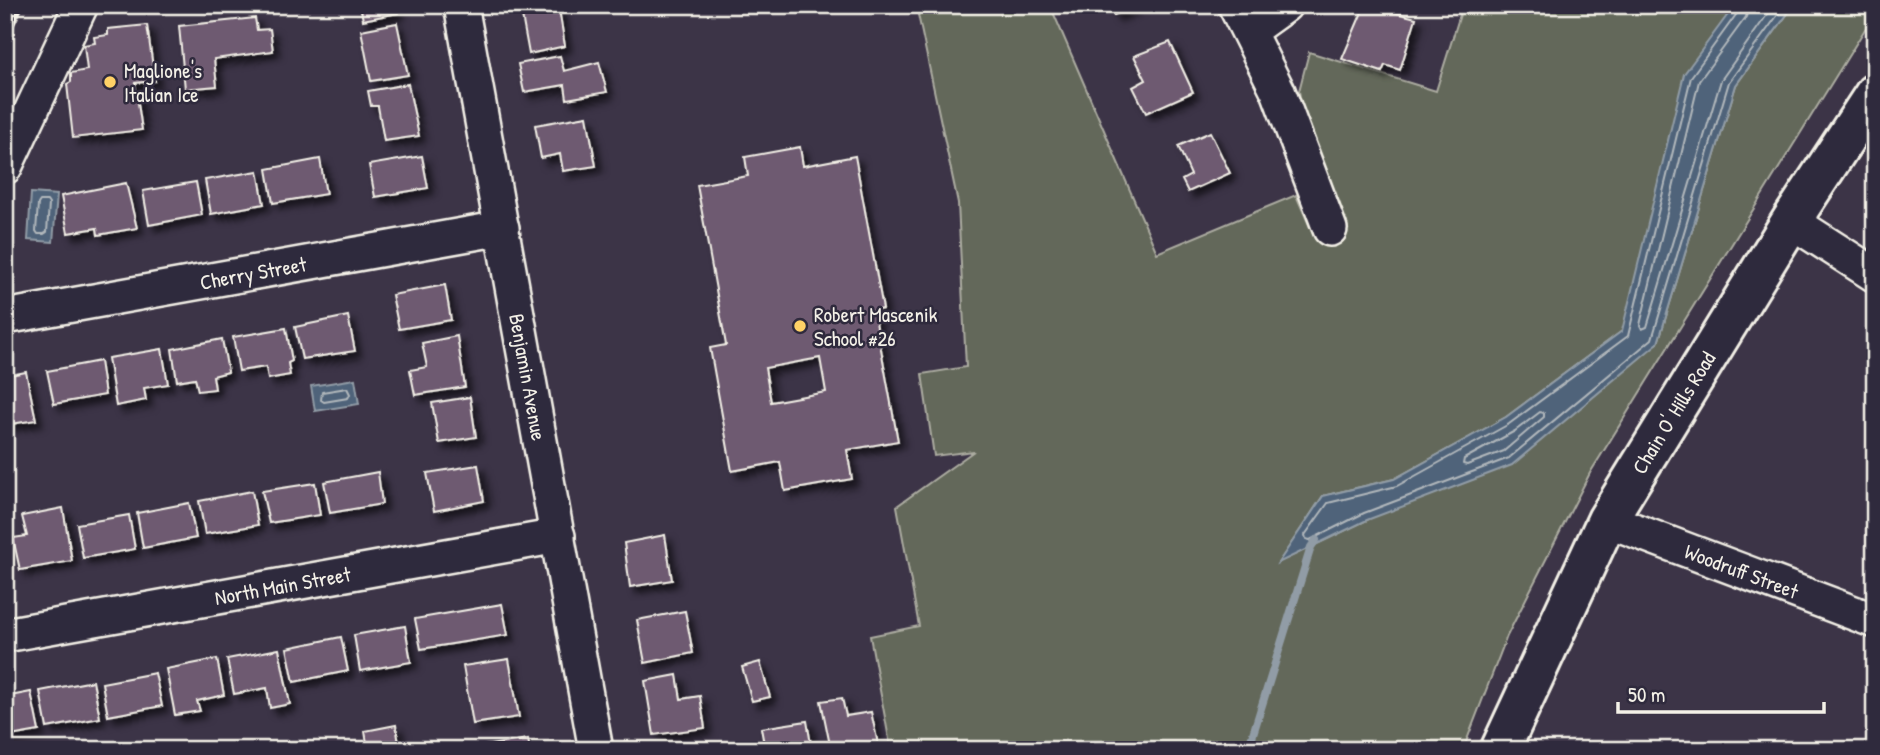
<svg xmlns="http://www.w3.org/2000/svg" width="1880" height="755" font-family="'Patrick Hand',sans-serif">
  <defs>
    <filter id="shadow"><feDropShadow dx="6" dy="6" stdDeviation="3.5" flood-color="#0009"/></filter>
  </defs>
  <rect width="100%" height="100%" fill="#3c3447"/>
  <filter id="ink" filterUnits="userSpaceOnUse"><feTurbulence type="fractalNoise" baseFrequency=".0143" numOctaves="2"/><feDisplacementMap in="SourceGraphic" scale="14" xChannelSelector="R" yChannelSelector="G"/><feConvolveMatrix kernelMatrix="1 2 1 2 8 2 1 2 1" color-interpolation-filters="sRGB"/></filter>
  <g filter="url(#ink)">
    <path fill="#63685a" stroke="#acaca1" stroke-width="2" d="M916,5H1050L1157,253L1296,195L1313,234L1348,229L1303,116L1299,91L1309,52L1436,91L1463,5H1736L1622,331L1506,417L1394,479L1323,496L1279,562L1367,520L1658,343L1736,85L1794,5H1875V13L1590,473L1507,636L1463,750H891L870,636L919,626L897,506L974,451L934,456L922,374L966,367L958,203Z"/>
    <g fill="#4f637a" stroke="#919ca6" stroke-width="2">
      <path d="M1735,5H1794L1736,85L1658,343L1512,465L1367,520L1278,563L1323,496L1394,479L1506,417L1622,331L1684,74Z"/>
      <path d="M31,193L57,195L53,242L28,240Z"/>
      <path d="M355,379L359,404L315,411L311,386Z"/>
    </g>
    <g fill="none" stroke-linecap="round" stroke-linejoin="round">
      <g stroke="#b2b8bc" stroke-width="2">
        <path d="M1740,5L1738,12L1691,77L1628,336L1509,424L1397,486L1328,503L1305,535L1306,539L1310,540L1364,513L1509,458L1652,339L1729,82L1785,5"/>
        <path d="M1749,5L1746,17L1699,81L1640,325L1642,329L1647,327L1721,80L1774,5"/>
        <path d="M40,201H47L49,204L47,232L44,234H38L36,231L38,204Z"/>
        <path d="M347,388L350,394L348,398L324,402L321,400L322,392Z"/>
        <path d="M1540,412L1544,413V417L1504,451L1467,465L1463,464L1464,459L1515,431Z"/>
      </g>
      <path stroke="#919ca6" stroke-width="8" d="M1248,750L1311,547L1316,540"/>
    </g>
    <g fill="#6e5a71" stroke="#f4f1e8" stroke-width="2" fill-rule="evenodd" filter="url(#shadow)">
      <path d="M360,5H397L398,13L363,20Z"/>
      <path d="M1109,5H1137L1114,15Z"/>
      <path d="M1365,5L1416,18L1400,70L1385,65L1382,72L1342,59Z"/>
      <path d="M559,9L565,46L529,54L522,16Z"/>
      <path d="M255,18L257,30L270,29L273,51L214,59L217,86L185,89L179,26Z"/>
      <path d="M397,23L408,75L371,81L361,30Z"/>
      <path d="M147,25L155,81L135,83L142,130L73,138L67,84L71,82V73L87,70L84,45L95,43L94,37L108,35V29Z"/>
      <path d="M1170,42L1193,92L1146,113L1133,87L1146,80L1134,56Z"/>
      <path d="M560,56L564,71L599,62L607,92L567,99L565,85L524,92L518,64Z"/>
      <path d="M408,84L419,136L384,141L378,106H371L368,91Z"/>
      <path d="M587,116L596,166L563,171L560,154L541,158L535,125Z"/>
      <path d="M1210,132L1230,173L1188,192L1182,180L1191,175L1178,146Z"/>
      <path d="M800,147L803,166L855,156L883,309L874,311L898,441L847,450L852,479L785,491L780,462L732,471L710,348L726,345L697,185L748,176L745,157ZM820,358L826,392L771,402L765,368Z"/>
      <path d="M422,156L428,188L375,197L369,165Z"/>
      <path d="M320,159L326,194L273,203L267,169Z"/>
      <path d="M258,171L264,204L211,214L205,180Z"/>
      <path d="M196,182L202,215L149,225L143,191Z"/>
      <path d="M126,183L137,228L98,235L97,228L68,233L61,196Z"/>
      <path d="M445,285L451,320L399,329L392,295Z"/>
      <path d="M348,316L355,351L302,359L295,327Z"/>
      <path d="M286,328L292,361L288,363L290,375L268,379L266,367L239,371L233,337Z"/>
      <path d="M457,336L465,387L415,395L410,370L427,367L422,343Z"/>
      <path d="M222,339L228,372L213,376L215,389L198,391L195,378L177,381L172,349Z"/>
      <path d="M162,349L168,384L144,388L146,400L116,406L108,358Z"/>
      <path d="M100,361L105,395L54,404L47,371Z"/>
      <path d="M26,372L36,420L5,425V376Z"/>
      <path d="M470,397L476,437L439,443L432,403Z"/>
      <path d="M478,465L484,501L434,511L427,473Z"/>
      <path d="M378,472L382,504L330,513L324,482Z"/>
      <path d="M315,483L320,515L269,523L262,491Z"/>
      <path d="M252,491L258,525L205,534L199,501Z"/>
      <path d="M189,503L196,538L143,548L137,513Z"/>
      <path d="M63,508L72,561L20,570L13,538L27,536L22,516Z"/>
      <path d="M129,515L135,549L83,558L77,524Z"/>
      <path d="M665,535L672,580L630,587L624,543Z"/>
      <path d="M502,604L508,635L421,649L415,619Z"/>
      <path d="M685,611L693,653L645,663L637,620Z"/>
      <path d="M405,626L411,662L360,671L354,635Z"/>
      <path d="M341,637L348,671L294,682L287,648Z"/>
      <path d="M279,649L290,704L270,708L267,688L234,694L227,659Z"/>
      <path d="M217,659L224,695L197,701L200,711L175,715L166,669Z"/>
      <path d="M509,659L519,717L473,724L463,666Z"/>
      <path d="M760,662L770,697L752,701L742,667Z"/>
      <path d="M155,673L162,706L108,716L102,683Z"/>
      <path d="M677,675L681,699L700,696L705,728L654,735L645,681Z"/>
      <path d="M93,681L100,718L47,728L40,691Z"/>
      <path d="M31,692L39,731L5,737V697Z"/>
      <path d="M842,698L846,716L871,712L879,748L831,750L821,701Z"/>
      <path d="M807,721L812,750H765L761,728Z"/>
      <path d="M396,725L400,750H368L365,731Z"/>
      <path d="M528,739L530,750H478L477,747Z"/>
    </g>
    <g fill="none" stroke-linecap="round" stroke-linejoin="round">
      <g stroke="#f4f1e8" stroke-width="38">
        <g id="minor">
          <path id="s1" d="M461,5L596,750"/>
          <path d="M1235,5L1278,91L1330,229"/>
          <path d="M1249,31L1285,5"/>
          <path d="M5,167L81,5"/>
          <path d="M1791,221L1875,275"/>
          <path id="s2" d="M5,317L502,228"/>
          <path id="s3" d="M1607,520L1875,621"/>
          <path id="s4" d="M5,635L558,536"/>
        </g>
      </g>
      <g stroke="#f4f1e8" stroke-width="44">
        <g id="tertiary">
          <path id="s5" d="M1500,750L1607,520L1791,221L1875,93"/>
        </g>
      </g>
      <use href="#minor" stroke="#2f2a3d" stroke-width="33"/>
      <use href="#tertiary" stroke="#2f2a3d" stroke-width="38"/>
      <path stroke="#f4f1e8" stroke-width="5" d="M5,40L22,5"/>
    </g>
  </g>
  <g fill="#ffd166" stroke="#2f2a3d" stroke-width="2.5">
    <circle cx="110" cy="82" r="7"/>
    <circle cx="800" cy="326" r="7"/>
  </g>
  <g text-anchor="middle" dominant-baseline="central" stroke-width="5" stroke-linejoin="round" paint-order="stroke">
    <g font-size="21" fill="#f4f1e8" stroke="#2f2a3d" text-anchor="start">
      <text x="124" y="70">Maglione's<tspan x="124" dy="24">Italian Ice</tspan></text>
      <text x="814" y="314">Robert Mascenik<tspan x="814" dy="24">School #26</tspan></text>
    </g>
    <g font-size="21" fill="#f4f1e8" stroke="#2f2a3d">
      <text stroke="none"><textPath href="#s2" startOffset="252">Cherry Street</textPath></text>
      <text stroke="none"><textPath href="#s1" startOffset="378">Benjamin Avenue</textPath></text>
      <text stroke="none"><textPath href="#s5" startOffset="380">Chain O' Hills Road</textPath></text>
      <text stroke="none"><textPath href="#s3" startOffset="144">Woodruff Street</textPath></text>
      <text stroke="none"><textPath href="#s4" startOffset="282">North Main Street</textPath></text>
    </g>
  </g>
  <rect width="1880" height="755" fill="none" stroke="#2f2a3d" stroke-width="28"/>
  <rect x="14" y="14" width="1852" height="727" fill="none" stroke="#f4f1e8" stroke-width="2.5" filter="url(#ink)"/>
  <path d="M1618 702v10h206v-10" fill="none" stroke="#f4f1e8" stroke-width="3.5"/>
  <text x="1628" y="702" font-size="21" fill="#f4f1e8" stroke="#2f2a3d" stroke-width="5" paint-order="stroke">50 m</text>
</svg>
